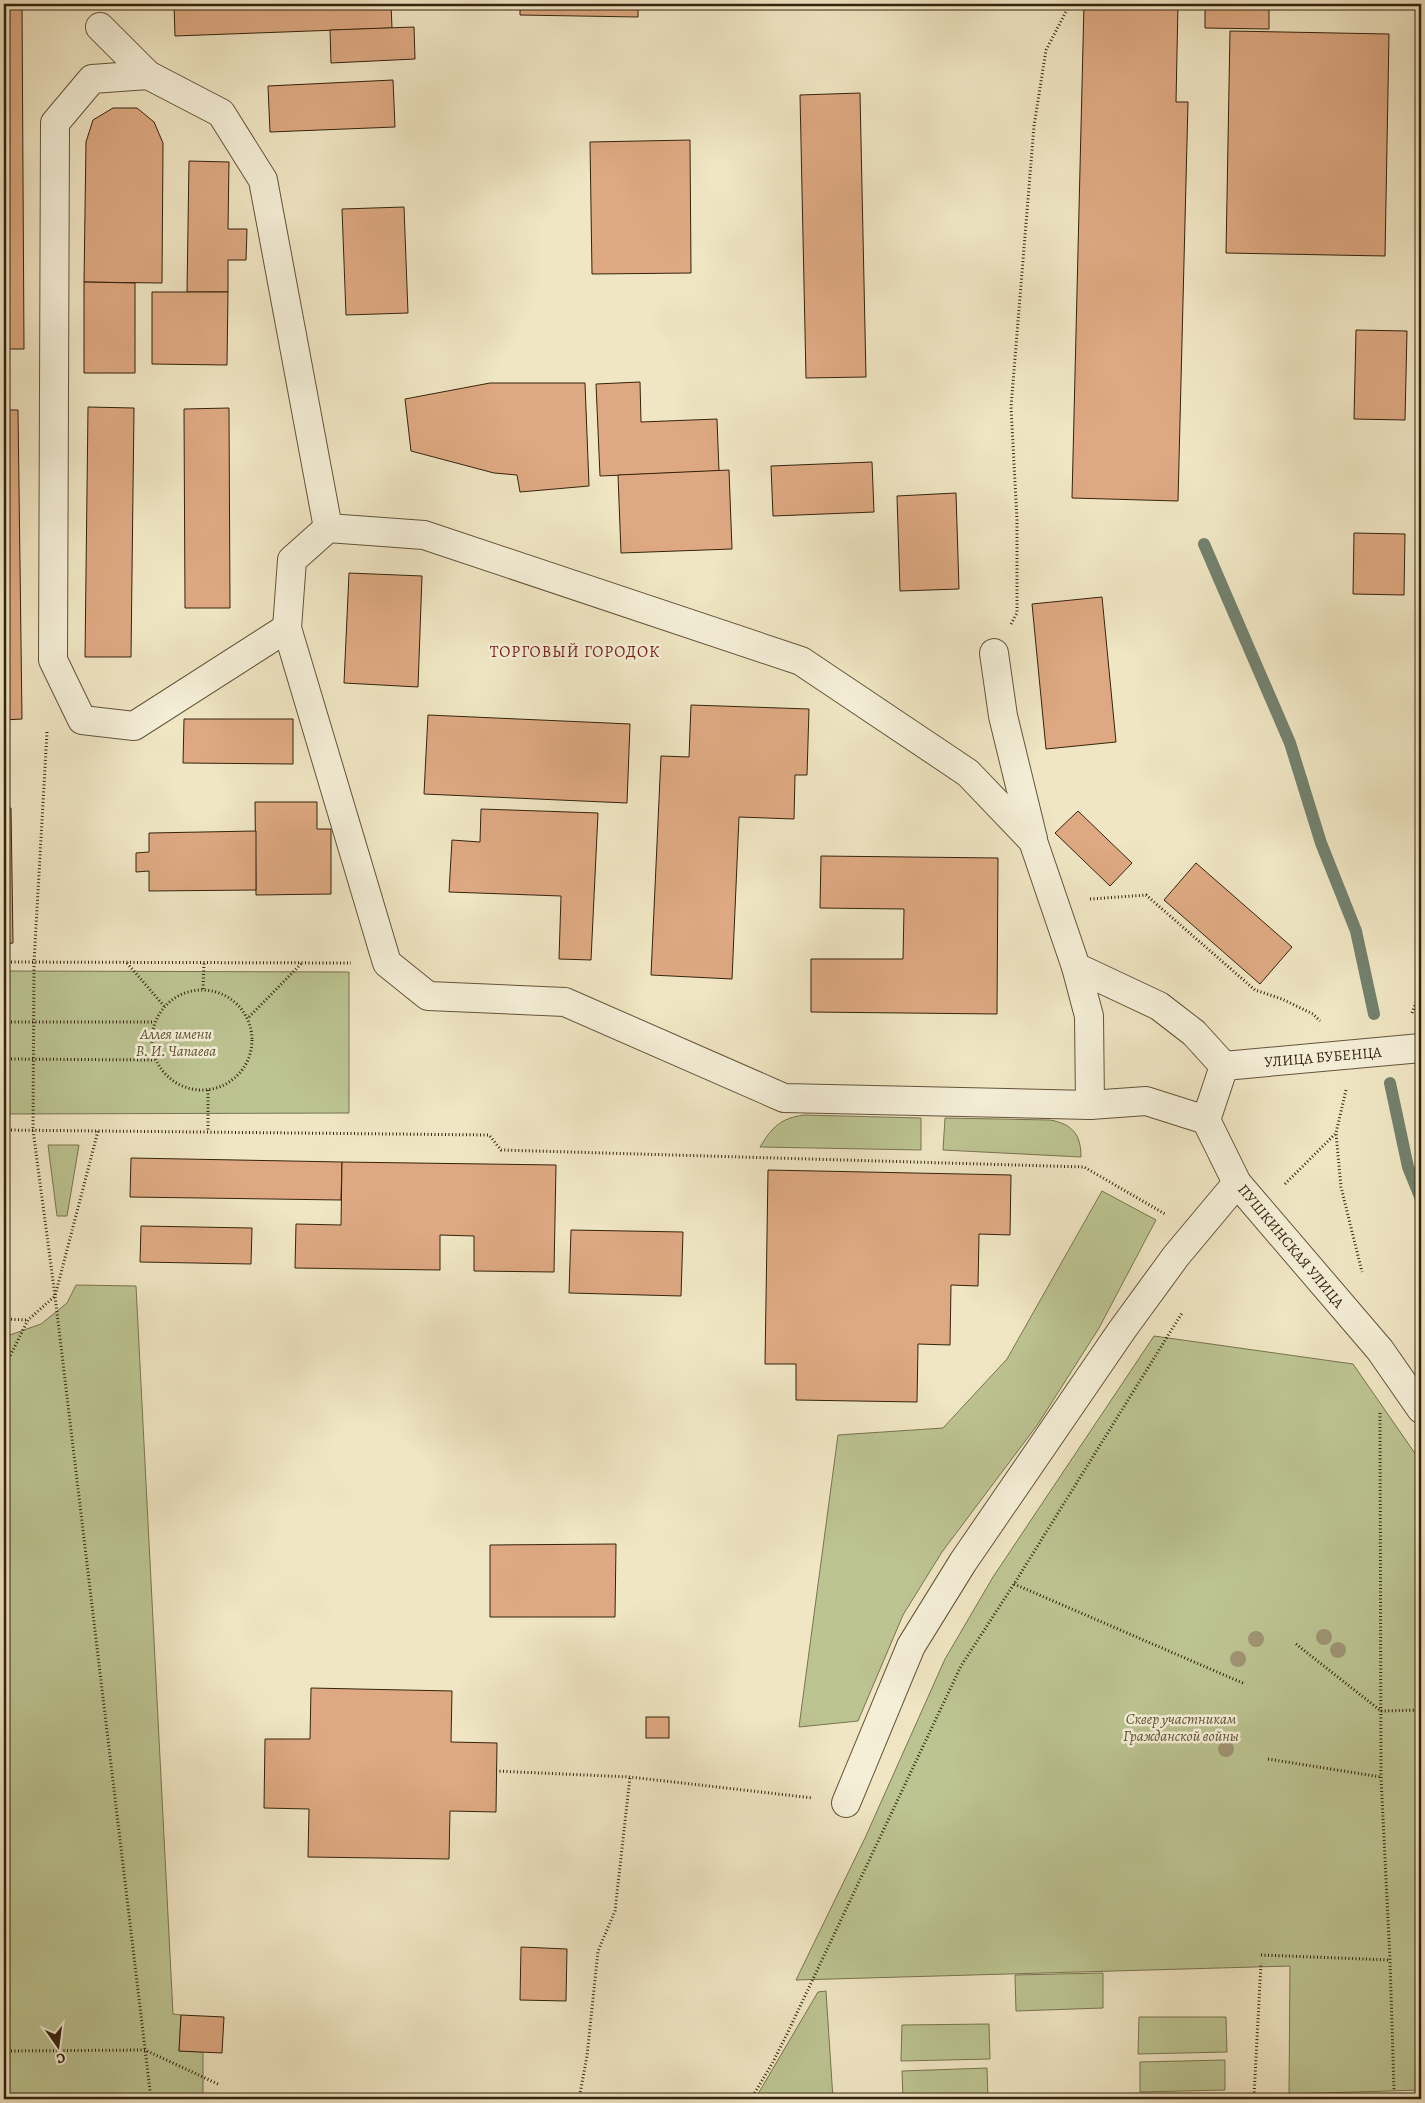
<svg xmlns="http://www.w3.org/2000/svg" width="1425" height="2103" font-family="Alegreya,serif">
  <rect width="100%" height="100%" fill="#f0e6c3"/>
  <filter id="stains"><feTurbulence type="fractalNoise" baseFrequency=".004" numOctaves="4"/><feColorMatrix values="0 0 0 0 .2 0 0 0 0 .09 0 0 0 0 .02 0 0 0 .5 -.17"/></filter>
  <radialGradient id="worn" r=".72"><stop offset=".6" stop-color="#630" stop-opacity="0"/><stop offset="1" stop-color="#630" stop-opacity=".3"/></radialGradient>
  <g fill="#bcc492" stroke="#787450">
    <path d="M4,971L349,972V1113L4,1114Z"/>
    <path d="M804,1115L921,1118V1150L760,1147C772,1127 781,1118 804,1115Z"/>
    <path d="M945,1118L1050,1120C1072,1124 1081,1134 1081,1157L943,1150Z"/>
    <path d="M48,1145H79L67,1216H57Z"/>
    <path d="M1102,1191L1156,1220L1099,1328L1038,1424L942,1552L903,1615L858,1721L799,1727L838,1435L943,1428L1007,1359Z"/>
    <path d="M76,1285L136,1286L173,2014L181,2015L179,2051L203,2052V2099H4V1337L41,1324L67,1303Z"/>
    <path d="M1154,1336L1353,1364L1421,1462V2090L1289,2094L1290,1966L796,1980L865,1838L945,1659L993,1577Z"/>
    <path d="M1103,1973V2008L1016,2011L1015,1975Z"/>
    <path d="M826,1991L833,2099H755L818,1992Z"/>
    <path d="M1139,2017H1226L1227,2052L1138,2054Z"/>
    <path d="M989,2024L990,2059L901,2061L902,2025Z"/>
    <path d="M1225,2060V2090L1140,2092V2062Z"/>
    <path d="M987,2068L988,2098L903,2099L902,2071Z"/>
  </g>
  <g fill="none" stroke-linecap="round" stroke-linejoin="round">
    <g stroke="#72816e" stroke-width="12">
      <path d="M1204,544L1290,743L1321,843L1356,931L1374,1014"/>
      <path d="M1390,1083L1408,1167L1421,1199"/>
    </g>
  </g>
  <g fill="#dea982" stroke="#34230d">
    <path d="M4,4H22L24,349H4Z"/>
    <path d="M174,4H391L392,28L175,36Z"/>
    <path d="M520,4H638V17L520,15Z"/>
    <path d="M1084,4H1178L1176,102H1188L1178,501L1072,498Z"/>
    <path d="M1205,4H1269V29L1205,28Z"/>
    <path d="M414,27L415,59L331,63L330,30Z"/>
    <path d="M1230,31L1389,34L1385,256L1226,253Z"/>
    <path d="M393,80L395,127L270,132L268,86Z"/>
    <path d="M860,93L866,377L806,378L800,95Z"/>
    <path d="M113,108H137L154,122L163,143L162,283L84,282L86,142L93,120Z"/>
    <path d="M690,140L691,273L592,274L590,142Z"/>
    <path d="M189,161L229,162L228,229H247L246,260H228V292H187Z"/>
    <path d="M404,207L408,313L346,315L342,209Z"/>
    <path d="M84,282L135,283V373H84Z"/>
    <path d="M152,292H228L227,365L152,364Z"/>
    <path d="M1356,330L1407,331L1405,420L1354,419Z"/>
    <path d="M640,382L641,422L717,419L719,471L600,476L596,384Z"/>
    <path d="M490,383H585L589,486L520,492L517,475L494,473L411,451L405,399Z"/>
    <path d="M88,407L134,408L131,657H85Z"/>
    <path d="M229,408L230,608H185L184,409Z"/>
    <path d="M4,410H18L22,719L4,720Z"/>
    <path d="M872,462L874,512L773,516L771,466Z"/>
    <path d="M729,470L732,549L621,553L618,475Z"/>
    <path d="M956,493L959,589L900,591L897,496Z"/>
    <path d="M1354,533L1405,534L1404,595L1353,594Z"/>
    <path d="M349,573L422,576L418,687L344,683Z"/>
    <path d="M1102,597L1116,742L1046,749L1032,604Z"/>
    <path d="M691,705L809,709L807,775H795L794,819L739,817L732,979L651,975L661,756L689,757Z"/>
    <path d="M428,715L630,724L627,803L424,794Z"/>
    <path d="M184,719H293V764L183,763Z"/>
    <path d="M255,802H317V829H331V894L256,895Z"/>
    <path d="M4,808H11L13,943L4,944Z"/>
    <path d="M481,809L598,813L591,960L559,959L561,896L449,892L452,840L480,842Z"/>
    <path d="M1078,811L1132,863L1110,886L1055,833Z"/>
    <path d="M256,831V890L149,891V871L136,872V853L149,852V833Z"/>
    <path d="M821,856L998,858L997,1014L811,1012V959H903L904,909L820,908Z"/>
    <path d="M1196,863L1292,947L1260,984L1164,900Z"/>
    <path d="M131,1158L342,1162L341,1200L130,1197Z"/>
    <path d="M342,1162L556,1165L554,1272L474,1271V1236L440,1235V1270L295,1268L296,1224L341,1225Z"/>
    <path d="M768,1170L1011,1175L1010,1235L979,1234L978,1286L951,1285L950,1345L918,1344L917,1402L796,1400V1364H765Z"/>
    <path d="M141,1226L252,1228L251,1264L140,1262Z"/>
    <path d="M571,1230L683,1232L681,1296L569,1293Z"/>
    <path d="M616,1544L615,1617H490V1545Z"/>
    <path d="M311,1688L452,1691L451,1742L497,1743L496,1812L450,1811L449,1859L308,1857L309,1809L264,1808L265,1739H310Z"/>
    <rect x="646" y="1717" width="23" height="21"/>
    <path d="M521,1947L567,1949L566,2001L520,2000Z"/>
    <path d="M181,2015L224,2017L222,2053L179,2051Z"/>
  </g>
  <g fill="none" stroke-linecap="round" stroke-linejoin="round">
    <g stroke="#63543a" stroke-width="30">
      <g id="minor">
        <path d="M100,27L148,75"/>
        <path d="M287,628L134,726L82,720L53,660L55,123L92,79L148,75L221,113L263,180L328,528"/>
        <path d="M994,653L1003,716L1033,839"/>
        <path d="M1076,967L1089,1016L1090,1105"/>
        <path d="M1224,1066L1206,1120L1237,1183L1380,1350L1421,1409"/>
        <path d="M1224,1066L1421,1048"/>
        <path d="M1206,1120L1146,1101L1090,1105L784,1098L565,1002L428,996L387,963L287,628L292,560L328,528L424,535L801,661L968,773L1033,841L1076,967L1159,1006L1194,1033L1224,1066"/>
        <path d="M846,1803L911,1646L963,1562L1122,1330L1176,1256L1237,1183"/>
      </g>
    </g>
    <g stroke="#34230d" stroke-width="3" stroke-dasharray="1 2.5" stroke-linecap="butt">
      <path d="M1417,4L1421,289"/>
      <path d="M1011,624L1017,613V520L1011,407L1034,126L1046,50L1070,4"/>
      <path d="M47,732L34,962L33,1130L55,1296L151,2099"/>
      <path d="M1090,899L1146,895L1255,990L1282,999L1313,1014L1320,1021"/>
      <path d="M4,962L351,963"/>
      <path d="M127,963L164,1006"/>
      <path d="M203,989L204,963"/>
      <circle cx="202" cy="1040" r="50"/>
      <path d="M1412,1013L1421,990"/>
      <path d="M249,1017L302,963"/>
      <path d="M4,1022H154"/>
      <path d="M4,1059L155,1060"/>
      <path d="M208,1090V1132"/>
      <path d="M1346,1090L1336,1133L1341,1187L1362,1272"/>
      <path d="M4,1130L489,1135L501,1150L1084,1167L1165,1214"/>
      <path d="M1285,1184L1335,1134"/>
      <path d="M4,1319L28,1320"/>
      <path d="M4,1368L28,1320L55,1296L98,1131"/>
      <path d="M1380,1413L1381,1777L1390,1960L1394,2091"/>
      <path d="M1014,1584L1245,1684"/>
      <path d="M1296,1644L1381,1711L1421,1710"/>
      <path d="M1268,1759L1381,1777"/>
      <path d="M496,1771L630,1777L813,1798"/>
      <path d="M1261,1955L1390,1960"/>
      <path d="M4,2051L145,2050L220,2085"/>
      <path d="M1254,2096L1261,1963"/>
      <path d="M579,2099L587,2056L598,1951L615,1911L630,1777"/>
      <path d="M751,2099L772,2064L787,2034L961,1666L1014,1584L1182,1313"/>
    </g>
    <use href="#minor" stroke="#f5efd8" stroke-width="28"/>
  </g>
  <g fill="#9f9575">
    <circle cx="1324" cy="1637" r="8"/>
    <circle cx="1256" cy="1639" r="8"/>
    <circle cx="1338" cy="1650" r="8"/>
    <circle cx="1238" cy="1659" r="8"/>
    <circle cx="1226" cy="1749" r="8"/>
  </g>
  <g text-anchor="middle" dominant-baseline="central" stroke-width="5" stroke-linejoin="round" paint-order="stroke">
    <g font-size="15" font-style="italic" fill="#5d5335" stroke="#f5efd8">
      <text x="176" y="1034">Аллея имени<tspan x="176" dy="17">В. И. Чапаева</tspan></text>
      <text x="1181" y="1719">Сквер участникам<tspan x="1181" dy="17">Гражданской войны</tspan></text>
    </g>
    <g font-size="15" fill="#34230d" stroke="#f5efd8">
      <text transform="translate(1323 1057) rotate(-5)">УЛИЦА БУБЕНЦА</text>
      <text transform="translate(1291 1246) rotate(50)">ПУШКИНСКАЯ УЛИЦА</text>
    </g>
    <g font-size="16" letter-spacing="1" fill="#7a1f14" stroke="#f5efd8">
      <text x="575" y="652">ТОРГОВЫЙ ГОРОДОК</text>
    </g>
  </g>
  <rect width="1425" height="2103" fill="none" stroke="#f0e6c3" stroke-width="20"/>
  <rect x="5" y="5" width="1415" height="2093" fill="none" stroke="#34230d" stroke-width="2.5"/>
  <rect x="10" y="10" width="1405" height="2083" fill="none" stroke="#34230d"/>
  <g transform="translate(58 2046) rotate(166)" stroke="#f5efd8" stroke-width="4" paint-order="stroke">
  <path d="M0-4L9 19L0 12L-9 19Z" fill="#34230d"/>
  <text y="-8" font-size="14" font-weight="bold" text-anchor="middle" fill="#34230d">С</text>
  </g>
  <rect width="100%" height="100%" filter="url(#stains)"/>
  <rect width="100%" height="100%" fill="url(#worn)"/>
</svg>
